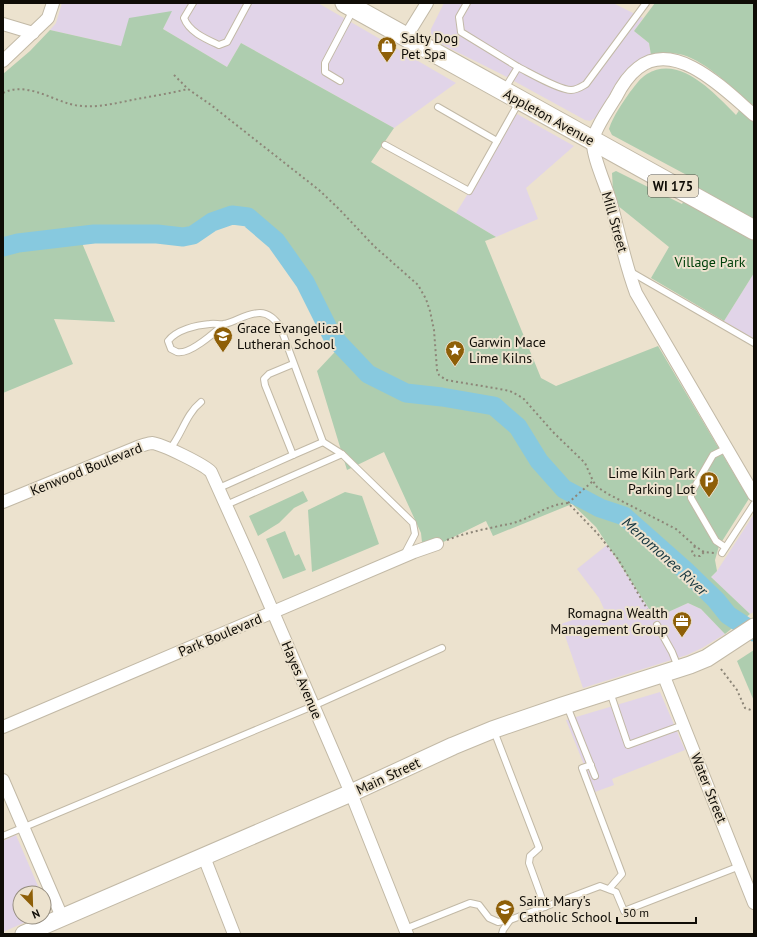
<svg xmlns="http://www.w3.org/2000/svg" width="757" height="937" font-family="'PT Sans',sans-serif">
  <rect width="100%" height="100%" fill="#ece2ce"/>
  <g fill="#e1d4e8">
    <path d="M62,3H318L456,83L394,128L241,43L227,67L163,29L171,12L121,46L50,30L56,23Z"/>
    <path d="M444,3H613L643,18L634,31L649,43L651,55L633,64L625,72L595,118L590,121L585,120L503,75L443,45L436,40L431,33V29Z"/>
    <path d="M517,114L574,146L526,188L538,219L496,237L456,213Z"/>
    <path d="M754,273V339L724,321Z"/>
    <path d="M754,514V612L750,614L711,577L717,571Z"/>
    <path d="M607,545L655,618L688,603L701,609L725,634L702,648L687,655L583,688L561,624L604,609L599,598L577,569Z"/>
    <path d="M660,692L685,750L612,779L614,785L595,792L566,720Z"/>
    <path d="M16,835L41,893H20V917H37L3,932V841Z"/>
  </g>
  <g fill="#aecdaf">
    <path d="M655,3H754V273L724,321L651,278L669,247L617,205L613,192L612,173L616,171L682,204L696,180L612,135L609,129C613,116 623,102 630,92C635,86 640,78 647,74C680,54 715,94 736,115L746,100C730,85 701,58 679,54C670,52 660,54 651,55L649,43L634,31Z"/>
    <path d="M172,11L163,29L227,67L241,43L394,128L371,162L496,237L485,241L541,378L556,386L658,346L743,489L750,497L719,546L715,560L717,571L711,577L750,614L725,634L701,609L688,603L655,618L596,527L572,504L493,536L486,521L423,552L421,533L384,452L347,470L317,371L347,339L331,324L310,282L282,238L264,220L249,212L229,208L218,213L198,226L182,231H160L127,226L77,231L115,322L54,319L73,364L3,393V74L30,51L50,30L121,46L129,18Z"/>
    <path d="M303,491L308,501L294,508L279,523L258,536L249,516Z"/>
    <path d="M345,492L362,496L379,544L312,572L308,510Z"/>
    <path d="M285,531L295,556L299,554L306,570L283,579L266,539Z"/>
    <path d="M754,650V701L737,661Z"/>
  </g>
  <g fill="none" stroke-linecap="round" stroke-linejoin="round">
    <path stroke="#87c9df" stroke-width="19" d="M3,247L18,243L94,234H157L183,237L193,235L212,222L232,215L248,217L276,241L305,282L332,336L368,374L406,393L442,397L494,406L518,427L539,461L564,489L600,508L624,516L685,570L716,600L728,615L754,632"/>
    <g stroke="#c2b9a6" stroke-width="8">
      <g id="lane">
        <path d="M193,3L184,18C189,32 206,39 219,45L227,42L248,3"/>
        <path d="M467,3L459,17L461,32L518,67"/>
        <path d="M340,81L325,72V63L353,10"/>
        <path d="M504,90L518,67C530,73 559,90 571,90C577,90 581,87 586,84L646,3"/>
        <path d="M438,107L497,141"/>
        <path d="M385,145L469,191L519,102"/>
        <path d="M631,272L754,343"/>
        <path d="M224,324C215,332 190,355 177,352C175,351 173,350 171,349L168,341C176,330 196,325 210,324C215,323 220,325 225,324C237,321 247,313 260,313C269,313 275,320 280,326L323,442L342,454"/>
        <path d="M169,450C182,435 185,415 201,402"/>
        <path d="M293,455L265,385L264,379L269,374L293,364"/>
        <path d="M219,488L293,455L323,442"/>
        <path d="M226,505L342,454L413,523L415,534L404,555"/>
        <path d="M725,547L716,541L691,498V493L713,455L727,448"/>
        <path d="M722,553L754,504"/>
        <path d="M657,625L672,652L678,667"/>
        <path d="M610,692L628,745L683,725"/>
        <path d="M567,706L595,776"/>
        <path d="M494,731L539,848L530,856L529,863L545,907"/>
        <path d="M591,765L582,768L622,874L609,889"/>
        <path d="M3,836L313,706L442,648"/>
        <path d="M405,929L470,903L479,905L489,918L498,922L510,920"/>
        <path d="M502,934L503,930L510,920L600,886L616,892L624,911L740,866"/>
      </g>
    </g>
    <g stroke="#c2b9a6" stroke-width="14">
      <g id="street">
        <path d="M3,24L33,33"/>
        <path d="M406,37L427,3"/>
        <path d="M3,61L45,21L48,18L53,3"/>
        <path d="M754,115C727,92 676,38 638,68C629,75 621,87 616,97C610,107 593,131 593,142C592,156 607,188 611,203C619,233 625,264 636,293L754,495"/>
        <path d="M3,502L140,446C144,445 149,443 152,443C162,444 205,465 211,472L251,561L351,793L407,934"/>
        <path d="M663,674L754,903"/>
        <path d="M3,727L414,552L437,544"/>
        <path d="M3,780L62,917"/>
        <path d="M204,857L234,934"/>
      </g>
    </g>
    <g stroke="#c2b9a6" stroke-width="19">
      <path id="secondary" d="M24,934L351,793L453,746L492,730L562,706L690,665L707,658L754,627"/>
    </g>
    <g stroke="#c2b9a6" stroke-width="21">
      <path id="primary" d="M345,3L754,230"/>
    </g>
    <g stroke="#8d8678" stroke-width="2" stroke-dasharray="2 3" stroke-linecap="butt">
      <path d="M174,75L188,89L211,105L319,190L339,209L374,246L418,285L426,299L430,311L434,330L437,370L439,375L446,380L494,388L510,391L523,398L553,432L585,463L593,481L597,487L608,494L676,529L695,546L704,552L715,553"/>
      <path d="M3,93C25,82 49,98 70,104C92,110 116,103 137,99C154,96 171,93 188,89"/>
      <path d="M568,503L593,481"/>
      <path d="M447,540C463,534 479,530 495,527C501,525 507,525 513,523C532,518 548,504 568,503L597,533L618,559L653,619"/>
      <path d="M695,546L692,552L695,556H700L704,552"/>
      <path d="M721,669L737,690L745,708L754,711"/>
    </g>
    <use href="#lane" stroke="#fff" stroke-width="6"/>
    <use href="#street" stroke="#fff" stroke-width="12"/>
    <use href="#secondary" stroke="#fff" stroke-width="17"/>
    <use href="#primary" stroke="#fff" stroke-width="19"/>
  </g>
  <defs>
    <g id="shop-pin" transform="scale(1)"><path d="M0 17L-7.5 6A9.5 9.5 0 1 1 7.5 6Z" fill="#8e5f08" stroke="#ece2ce"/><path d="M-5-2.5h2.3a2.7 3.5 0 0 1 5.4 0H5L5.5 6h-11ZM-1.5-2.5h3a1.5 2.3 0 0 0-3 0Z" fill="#fff"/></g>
    <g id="school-pin" transform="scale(1)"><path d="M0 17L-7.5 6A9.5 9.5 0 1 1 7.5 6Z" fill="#8e5f08" stroke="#ece2ce"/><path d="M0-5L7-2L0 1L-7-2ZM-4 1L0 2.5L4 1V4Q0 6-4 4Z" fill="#fff"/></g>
    <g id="sight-pin" transform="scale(1)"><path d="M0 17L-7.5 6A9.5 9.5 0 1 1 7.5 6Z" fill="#8e5f08" stroke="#ece2ce"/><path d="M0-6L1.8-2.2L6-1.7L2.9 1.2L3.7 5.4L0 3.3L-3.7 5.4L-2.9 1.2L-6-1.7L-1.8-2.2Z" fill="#fff"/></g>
    <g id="parking-pin" transform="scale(1)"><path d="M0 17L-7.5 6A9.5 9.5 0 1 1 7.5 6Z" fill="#8e5f08" stroke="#ece2ce"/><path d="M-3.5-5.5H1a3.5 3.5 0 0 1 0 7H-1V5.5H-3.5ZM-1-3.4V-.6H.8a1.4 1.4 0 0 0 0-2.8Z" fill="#fff"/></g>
    <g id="office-pin" transform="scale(1)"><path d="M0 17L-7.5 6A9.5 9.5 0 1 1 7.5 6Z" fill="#8e5f08" stroke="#ece2ce"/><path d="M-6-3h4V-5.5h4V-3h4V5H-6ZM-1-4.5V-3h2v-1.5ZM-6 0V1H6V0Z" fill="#fff"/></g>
  </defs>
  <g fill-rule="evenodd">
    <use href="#shop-pin" x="387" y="46"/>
    <use href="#school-pin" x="223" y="336"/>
    <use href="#sight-pin" x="455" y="350"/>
    <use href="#parking-pin" x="709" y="481"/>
    <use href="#office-pin" x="682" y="621"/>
    <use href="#school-pin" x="505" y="909"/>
  </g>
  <g text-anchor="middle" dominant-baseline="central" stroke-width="4" stroke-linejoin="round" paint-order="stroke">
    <rect fill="#ece2ce" stroke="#514c42" stroke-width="1" x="648" y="175" width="50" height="22" rx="3"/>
    <g font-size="13" font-weight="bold" fill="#0f0c06">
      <text x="673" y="186">WI 175</text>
    </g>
    <g font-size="14" fill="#0f0c06" stroke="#ece2ce" text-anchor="start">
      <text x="401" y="38">Salty Dog<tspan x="401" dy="16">Pet Spa</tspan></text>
      <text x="237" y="328">Grace Evangelical<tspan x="237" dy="16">Lutheran School</tspan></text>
      <text x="469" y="342">Garwin Mace<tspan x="469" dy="16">Lime Kilns</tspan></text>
      <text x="695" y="473" text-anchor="end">Lime Kiln Park<tspan x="695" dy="16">Parking Lot</tspan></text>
      <text x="668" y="613" text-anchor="end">Romagna Wealth<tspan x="668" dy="16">Management Group</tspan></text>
      <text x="519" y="901">Saint Mary's<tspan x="519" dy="16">Catholic School</tspan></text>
    </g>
    <g font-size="14" fill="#0f0c06" stroke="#ece2ce">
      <text transform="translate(549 117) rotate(29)">Appleton Avenue</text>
      <text transform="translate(615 222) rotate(74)">Mill Street</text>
      <text transform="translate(86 469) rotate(-22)">Kenwood Boulevard</text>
      <text transform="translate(220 635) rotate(-23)">Park Boulevard</text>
      <text transform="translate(302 680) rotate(67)">Hayes Avenue</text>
      <text transform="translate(388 776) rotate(-25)">Main Street</text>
      <text transform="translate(709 788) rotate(68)">Water Street</text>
    </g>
    <g font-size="14" fill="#00400a" stroke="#ece2ce">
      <text x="710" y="262">Village Park</text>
    </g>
    <g font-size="15" font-style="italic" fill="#14343e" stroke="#ece2ce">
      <text transform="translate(665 556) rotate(42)">Menomonee River</text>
    </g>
  </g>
  <rect width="757" height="937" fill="none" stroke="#0f0c06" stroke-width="8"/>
  <g transform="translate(32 905) rotate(157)"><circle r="19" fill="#ece2ce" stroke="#948c7e"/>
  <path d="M0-3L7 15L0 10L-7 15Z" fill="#8e5f08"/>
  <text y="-6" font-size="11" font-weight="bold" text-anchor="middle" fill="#0f0c06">N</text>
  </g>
  <path d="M617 917v6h79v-6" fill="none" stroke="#0f0c06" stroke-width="2"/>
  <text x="623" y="917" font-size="12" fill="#0f0c06" stroke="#ece2ce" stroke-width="3" paint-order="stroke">50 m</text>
</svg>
